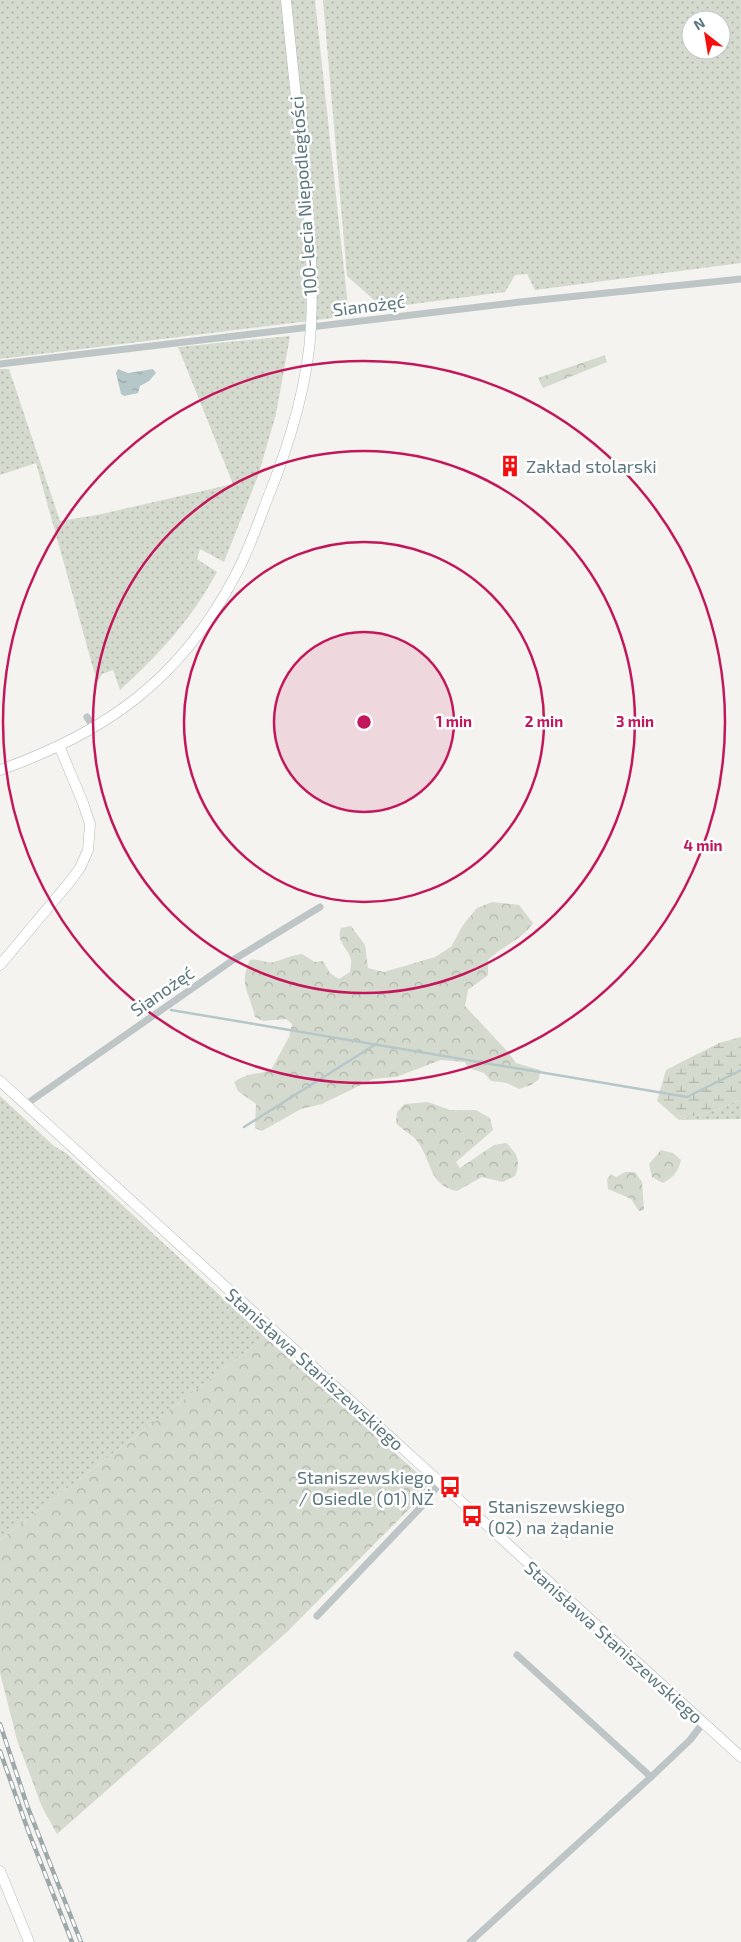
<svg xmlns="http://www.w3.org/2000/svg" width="741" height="1942" font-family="'Exo 2',sans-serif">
  <defs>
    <pattern id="grass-dots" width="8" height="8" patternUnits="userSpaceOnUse" patternTransform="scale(1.25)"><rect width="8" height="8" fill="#d5dace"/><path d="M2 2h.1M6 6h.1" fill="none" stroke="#b0b6ac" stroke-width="1.8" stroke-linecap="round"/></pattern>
    <pattern id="forest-crowns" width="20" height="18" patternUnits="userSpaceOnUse" patternTransform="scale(1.25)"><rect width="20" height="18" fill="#d5dace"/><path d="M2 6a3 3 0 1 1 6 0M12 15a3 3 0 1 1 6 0" fill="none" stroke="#b0b6ac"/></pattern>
    <pattern id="wetland-marsh" width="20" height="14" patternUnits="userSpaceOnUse" patternTransform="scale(1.25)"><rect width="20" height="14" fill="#d5dace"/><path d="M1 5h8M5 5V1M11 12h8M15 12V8" fill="none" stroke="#b0b6ac"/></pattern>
    <pattern id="water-ripples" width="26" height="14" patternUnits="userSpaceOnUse" patternTransform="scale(1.25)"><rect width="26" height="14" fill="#b5c7c9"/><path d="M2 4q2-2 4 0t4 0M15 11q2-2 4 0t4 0" fill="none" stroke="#96a6a8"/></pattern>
  </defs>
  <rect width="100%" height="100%" fill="#f4f3ef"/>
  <g fill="url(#grass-dots)" fill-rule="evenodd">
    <path d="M0,0H315L349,316L0,359Z"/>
    <path d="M323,0H741V263L535,290L527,274L515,275L505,292L383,308L347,276ZM691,20H721V50H691Z"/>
    <path d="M290,336L276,414L258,476L224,562L200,549L197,559L217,572C193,617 158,656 120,690L113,670L102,674L97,682L36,463L0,475V369H9L60,521L97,515L233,484L178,347Z"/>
    <path d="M0,1096L54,1146L66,1153L265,1337L0,1540Z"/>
    <path d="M741,1099V1119L679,1120L716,1110Z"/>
  </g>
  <g fill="url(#forest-crowns)">
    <path d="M605,355L607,362L543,388L538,378Z"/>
    <path d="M492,902L519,905L533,923C522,940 502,946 488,960V975L468,990L465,1006L508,1052L516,1063L540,1070L539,1079L531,1085L519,1089L507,1083L491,1081L484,1073L468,1068L465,1062L441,1060L396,1077L373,1079L322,1104L301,1109L262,1131L255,1128L256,1104L238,1091L234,1082C249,1072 256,1075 271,1070L289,1037L292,1024L286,1019L263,1021L255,1017C250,993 238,985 250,960C259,958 266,964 274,962C284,959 292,955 302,954L315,962L323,961L330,973L339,979L350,972C350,969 352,962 351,959C347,947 336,942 341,928L351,926L365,945L368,968L384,972L435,957L451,947L463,925L477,908Z"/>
    <path d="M428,1102L450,1110H476L490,1118L493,1130L456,1162L460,1168L494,1145L506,1143C518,1154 521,1161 515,1176L503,1182L482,1177L457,1191C428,1185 433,1162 417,1141C413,1135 403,1131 396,1123L397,1112L405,1104Z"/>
    <path d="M661,1150L673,1153L681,1160C678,1172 674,1177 663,1183L652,1177L649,1164Z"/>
    <path d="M625,1172H635L642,1182L644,1210L639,1211L631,1199L608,1189L607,1179L611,1174L616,1177Z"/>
    <path d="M265,1337L432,1486L287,1632L57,1834L42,1807L17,1740L0,1673V1540Z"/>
  </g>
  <path fill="url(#wetland-marsh)" d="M741,1037V1099L716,1110L679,1120L657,1101L666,1070L719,1043Z"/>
  <path fill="url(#water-ripples)" d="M118,369L128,373L153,369L156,373L149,381L140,386L138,393L124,396L121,394L116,373Z"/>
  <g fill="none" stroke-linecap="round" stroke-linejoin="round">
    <g stroke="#b5c7c9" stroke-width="2.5">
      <path d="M171,1010L687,1097L741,1070"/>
      <path d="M244,1127L376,1044"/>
    </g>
    <g stroke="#b0b9bb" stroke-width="11">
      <g id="secondary">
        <path d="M0,770C107,732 181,679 235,576C247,554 256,529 265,505C288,449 308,387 311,326C314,267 308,207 302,149C296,99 291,50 286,0"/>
        <path d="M0,965L68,884L80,868L88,850L90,824L83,803L60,748"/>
        <path d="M0,1081L741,1757"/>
        <path d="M0,1871L29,1942"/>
      </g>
    </g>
    <g stroke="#bec5c7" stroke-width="7">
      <path d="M0,364L520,302L741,279"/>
      <path d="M87,717L94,728"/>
      <path d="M25,1105L233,960L320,907"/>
      <path d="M317,1616L421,1507L440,1483"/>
      <path d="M517,1655L651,1777"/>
      <path d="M470,1942L651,1777L690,1740L703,1723"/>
    </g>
    <use href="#secondary" stroke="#fff" stroke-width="10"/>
    <g stroke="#9da8ab" stroke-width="4.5">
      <g id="rail">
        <path d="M0,1724L28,1808L81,1942"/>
        <path d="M0,1751L29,1833L72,1942"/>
      </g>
    </g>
    <use href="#rail" stroke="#fff" stroke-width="2.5" stroke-dasharray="8" stroke-linecap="butt"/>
  </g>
  <circle cx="364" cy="722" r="90" fill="#c2185b" fill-opacity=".12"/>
  <g fill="none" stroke="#c2185b" stroke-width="2.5">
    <circle cx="364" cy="722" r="90"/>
    <circle cx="364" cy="722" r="180"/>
    <circle cx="364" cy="722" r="271"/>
    <circle cx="364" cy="722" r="361"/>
  </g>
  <defs>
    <g id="building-bare" transform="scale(1.725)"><path d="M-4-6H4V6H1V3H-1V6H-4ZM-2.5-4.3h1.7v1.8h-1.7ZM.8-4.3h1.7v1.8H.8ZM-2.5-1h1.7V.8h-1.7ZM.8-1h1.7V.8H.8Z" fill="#f40f10" stroke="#fff" stroke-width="2.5" paint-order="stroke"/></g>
    <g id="bus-bare" transform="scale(1.725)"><path d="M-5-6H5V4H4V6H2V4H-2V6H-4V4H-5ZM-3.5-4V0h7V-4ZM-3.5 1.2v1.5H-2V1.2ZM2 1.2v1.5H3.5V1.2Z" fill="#f40f10" stroke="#fff" stroke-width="2.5" paint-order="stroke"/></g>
  </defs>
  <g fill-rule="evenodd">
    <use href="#building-bare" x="510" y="466"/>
    <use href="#bus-bare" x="450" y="1487"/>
    <use href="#bus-bare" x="472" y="1516"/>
  </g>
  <g text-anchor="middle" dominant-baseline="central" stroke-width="5" stroke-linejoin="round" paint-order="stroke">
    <g font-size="18" fill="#5c777d" stroke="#fff">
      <text transform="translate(303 196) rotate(-94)">100-lecia Niepodległości</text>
      <text transform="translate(369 305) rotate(-7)">Sianożęć</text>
      <text transform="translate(162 991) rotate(-35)">Sianożęć</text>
      <text transform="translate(315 1369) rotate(42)">Stanisława Staniszewskiego</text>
      <text transform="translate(614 1642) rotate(42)">Stanisława Staniszewskiego</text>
    </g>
    <g font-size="18" fill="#5c777d" stroke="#fff" text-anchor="start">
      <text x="526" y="466">Zakład stolarski</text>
      <text x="434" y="1477" text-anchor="end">Staniszewskiego<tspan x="434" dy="21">/ Osiedle (01) NŻ</tspan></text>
      <text x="488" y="1506">Staniszewskiego<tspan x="488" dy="21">(02) na żądanie</tspan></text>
    </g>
  </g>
  <circle cx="364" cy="722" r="8" fill="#c2185b" stroke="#fff" stroke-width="2.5"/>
  <g font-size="15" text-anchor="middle" font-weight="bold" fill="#c2185b" stroke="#fff" stroke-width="5" stroke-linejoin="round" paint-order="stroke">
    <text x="454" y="727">1 min</text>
    <text x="544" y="727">2 min</text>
    <text x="635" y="727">3 min</text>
    <text x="703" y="851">4 min</text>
  </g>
  <g transform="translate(706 35) rotate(329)"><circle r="24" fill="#ffffff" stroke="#bec9cb"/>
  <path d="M0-4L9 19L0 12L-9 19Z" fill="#f40f10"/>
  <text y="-8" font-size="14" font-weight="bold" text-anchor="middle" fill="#5c777d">N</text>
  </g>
</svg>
